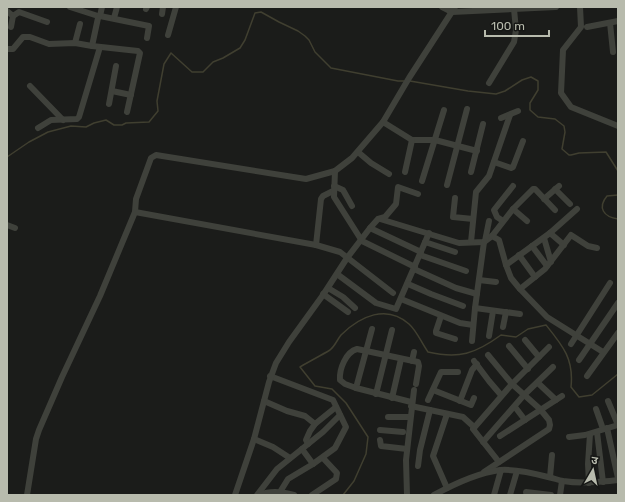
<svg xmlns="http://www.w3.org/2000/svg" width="625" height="502" font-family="Rubik,'Noto Sans Devanagari',sans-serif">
  <rect width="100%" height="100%" fill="#1b1c1a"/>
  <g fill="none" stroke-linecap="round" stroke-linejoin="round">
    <g stroke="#403f30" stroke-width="1.5">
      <path d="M410,81L468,91L496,94L505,91L522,80L531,77L538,81V90L530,103V110L538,117L555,119L564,126L565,132L562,149L569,155H571L579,153L606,152L618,171"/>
      <path d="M7,157L29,142L48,132L71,126L86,127L94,123L106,120L114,125H122L126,123L149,122L158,111L157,101L164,64L171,53L192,72H203L213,62L223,58L240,48L245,40L255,13L261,12L279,22L298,31L305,36L309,40L315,52L331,68L398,81H404"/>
      <path d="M618,195L607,196C597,208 604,217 618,219"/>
      <path d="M343,495L354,481L366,454L368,437L346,403L332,389L315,386L300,367C310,361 320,356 330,350C335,346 337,340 341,335C360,316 387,304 409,324C417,331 422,344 428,352C459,359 475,354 501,335L516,337L528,329L546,325C563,346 574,359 571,387L579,397L592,395L618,374"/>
    </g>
    <g stroke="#3f413b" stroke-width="6">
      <path d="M70,7L98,16"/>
      <path d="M442,7L452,12L556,7"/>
      <path d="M580,7L581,27L563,50L561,93L571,107L618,126"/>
      <path d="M146,9L147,7"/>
      <path d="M7,11L13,16L19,12L47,22"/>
      <path d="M162,14L163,7"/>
      <path d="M100,16L149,26L147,38"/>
      <path d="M114,18L117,7"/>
      <path d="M610,23L613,52"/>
      <path d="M11,27L13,16"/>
      <path d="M587,27L618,21"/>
      <path d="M168,35L176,7"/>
      <path d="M75,43L80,24"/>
      <path d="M92,46L98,18L100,16L102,7"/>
      <path d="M7,49H13L23,37H30L49,44L75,43L92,46L138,51L140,53L127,112"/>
      <path d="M489,83L514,42L516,30L514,9"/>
      <path d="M30,86L63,120"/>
      <path d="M112,91L131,95"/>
      <path d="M109,104L116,66"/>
      <path d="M501,118L518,111"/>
      <path d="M383,122L412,140H435L477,151"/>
      <path d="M38,128L51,120L77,119L79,117L100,47"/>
      <path d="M358,152L371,163L389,174"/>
      <path d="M494,162L511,168L513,167L523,141"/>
      <path d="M405,172L412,140"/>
      <path d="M471,172L483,124"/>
      <path d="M422,181L444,110"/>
      <path d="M447,185L467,109"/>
      <path d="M334,186L343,190L352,206"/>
      <path d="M555,189L570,204"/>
      <path d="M455,198L453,217L473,219"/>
      <path d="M544,199L559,186"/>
      <path d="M513,209L527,221"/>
      <path d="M135,212L136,199L151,158L156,155L306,179L335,171"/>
      <path d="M380,219L459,243L484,242L492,236L513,209L533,189H535L555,210"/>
      <path d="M503,221L497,217L494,210L513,186"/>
      <path d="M7,225L15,228"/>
      <path d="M370,228L421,252"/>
      <path d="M550,233L564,245"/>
      <path d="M492,236L499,240L506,265L511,278L520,289L547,317L603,352"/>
      <path d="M544,238L551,262"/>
      <path d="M485,241L489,221"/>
      <path d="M425,242L455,252"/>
      <path d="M471,242L476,192L489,176L510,115"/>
      <path d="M316,245L321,199L323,196L333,191"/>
      <path d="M532,246L547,266"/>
      <path d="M420,255L466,271"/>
      <path d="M519,255L535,277"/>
      <path d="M506,265L550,233L577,209"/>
      <path d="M415,267L362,241L334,197L335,171L352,158L383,122L409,78L455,7"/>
      <path d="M414,269L456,288L477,294"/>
      <path d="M337,274L376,303L396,309L429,233"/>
      <path d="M479,280L496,282"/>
      <path d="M408,284L431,294L463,306"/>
      <path d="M328,288L343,297L355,308"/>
      <path d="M520,289L545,269L571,235L588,246L597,248"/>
      <path d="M323,294L348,312"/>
      <path d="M401,299L460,323L473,325"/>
      <path d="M475,308L520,314"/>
      <path d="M441,316L436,331V333L455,339"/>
      <path d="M503,327L506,312"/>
      <path d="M372,329L356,388L411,402"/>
      <path d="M489,336L493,311"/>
      <path d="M525,340L539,357"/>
      <path d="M472,341L475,308L484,242"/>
      <path d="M571,344L610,283"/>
      <path d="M509,346L528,369"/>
      <path d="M579,360L618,303"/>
      <path d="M412,361L414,352"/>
      <path d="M474,361L489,381L501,395"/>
      <path d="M270,376L333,400L346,427L335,448L313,464L288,479L280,492"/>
      <path d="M587,376L618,333"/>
      <path d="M538,383L556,400"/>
      <path d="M356,388L345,384L340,380C339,369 346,352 357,349L418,362L419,366L416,384"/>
      <path d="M433,390L471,405L474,398"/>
      <path d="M376,394L392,330"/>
      <path d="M392,398L401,359"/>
      <path d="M428,400L441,372H458"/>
      <path d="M264,401L287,411L305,416L315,424"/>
      <path d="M460,401L472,370L477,364"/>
      <path d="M608,401L618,425"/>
      <path d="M411,406L463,417L474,427"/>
      <path d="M515,407L525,420"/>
      <path d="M596,409L603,429"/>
      <path d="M447,414L433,456L447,488"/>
      <path d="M388,417H410"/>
      <path d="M607,428L618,478"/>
      <path d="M380,430L403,432"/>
      <path d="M597,432L603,482"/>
      <path d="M500,436L562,396"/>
      <path d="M569,437L585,435L618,425"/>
      <path d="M254,439L273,447L290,458"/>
      <path d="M380,440L381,446L407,449"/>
      <path d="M483,442L524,395L553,367"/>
      <path d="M308,444L306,440L310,431L315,424L336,407"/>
      <path d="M302,449L313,464"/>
      <path d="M499,462L473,429L512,384L549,347"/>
      <path d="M418,466L420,450L430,410"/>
      <path d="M484,472L549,429L550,425L549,420L540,409L512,384L488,355"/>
      <path d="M550,477L552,455"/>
      <path d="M589,483L588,464L590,434"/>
      <path d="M526,492L551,495"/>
      <path d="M27,495L36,439L39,430L62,377L100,296L135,212L316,245L340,252L393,293"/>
      <path d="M235,495L254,439L269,382L276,363L289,342L323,295L347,258L370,228L378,219L385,217L396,204L398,187L418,194"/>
      <path d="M257,495L277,469L323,432L340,415"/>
      <path d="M260,495C271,490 283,492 294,495"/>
      <path d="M312,495L336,479L337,473L323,458"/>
      <path d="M407,495L406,460L414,390"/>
      <path d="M434,495C454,484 477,473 500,470C515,469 533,473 548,477C553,478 558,480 563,481C581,484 600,482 618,480"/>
      <path d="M494,495L501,470"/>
      <path d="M510,495L517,471"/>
      <path d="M560,495L562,481"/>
    </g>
  </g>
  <rect width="625" height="502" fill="none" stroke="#b8bbad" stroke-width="16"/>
  <g transform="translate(593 470) rotate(9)" stroke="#161715" stroke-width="3" paint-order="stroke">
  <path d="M0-3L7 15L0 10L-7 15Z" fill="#b8bbad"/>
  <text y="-6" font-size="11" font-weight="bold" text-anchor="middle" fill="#b8bbad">उ</text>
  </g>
  <path d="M485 30v6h64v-6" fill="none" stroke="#b8bbad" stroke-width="2"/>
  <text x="491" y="30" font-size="12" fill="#b8bbad" stroke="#161715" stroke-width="3" paint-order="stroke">100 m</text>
</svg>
